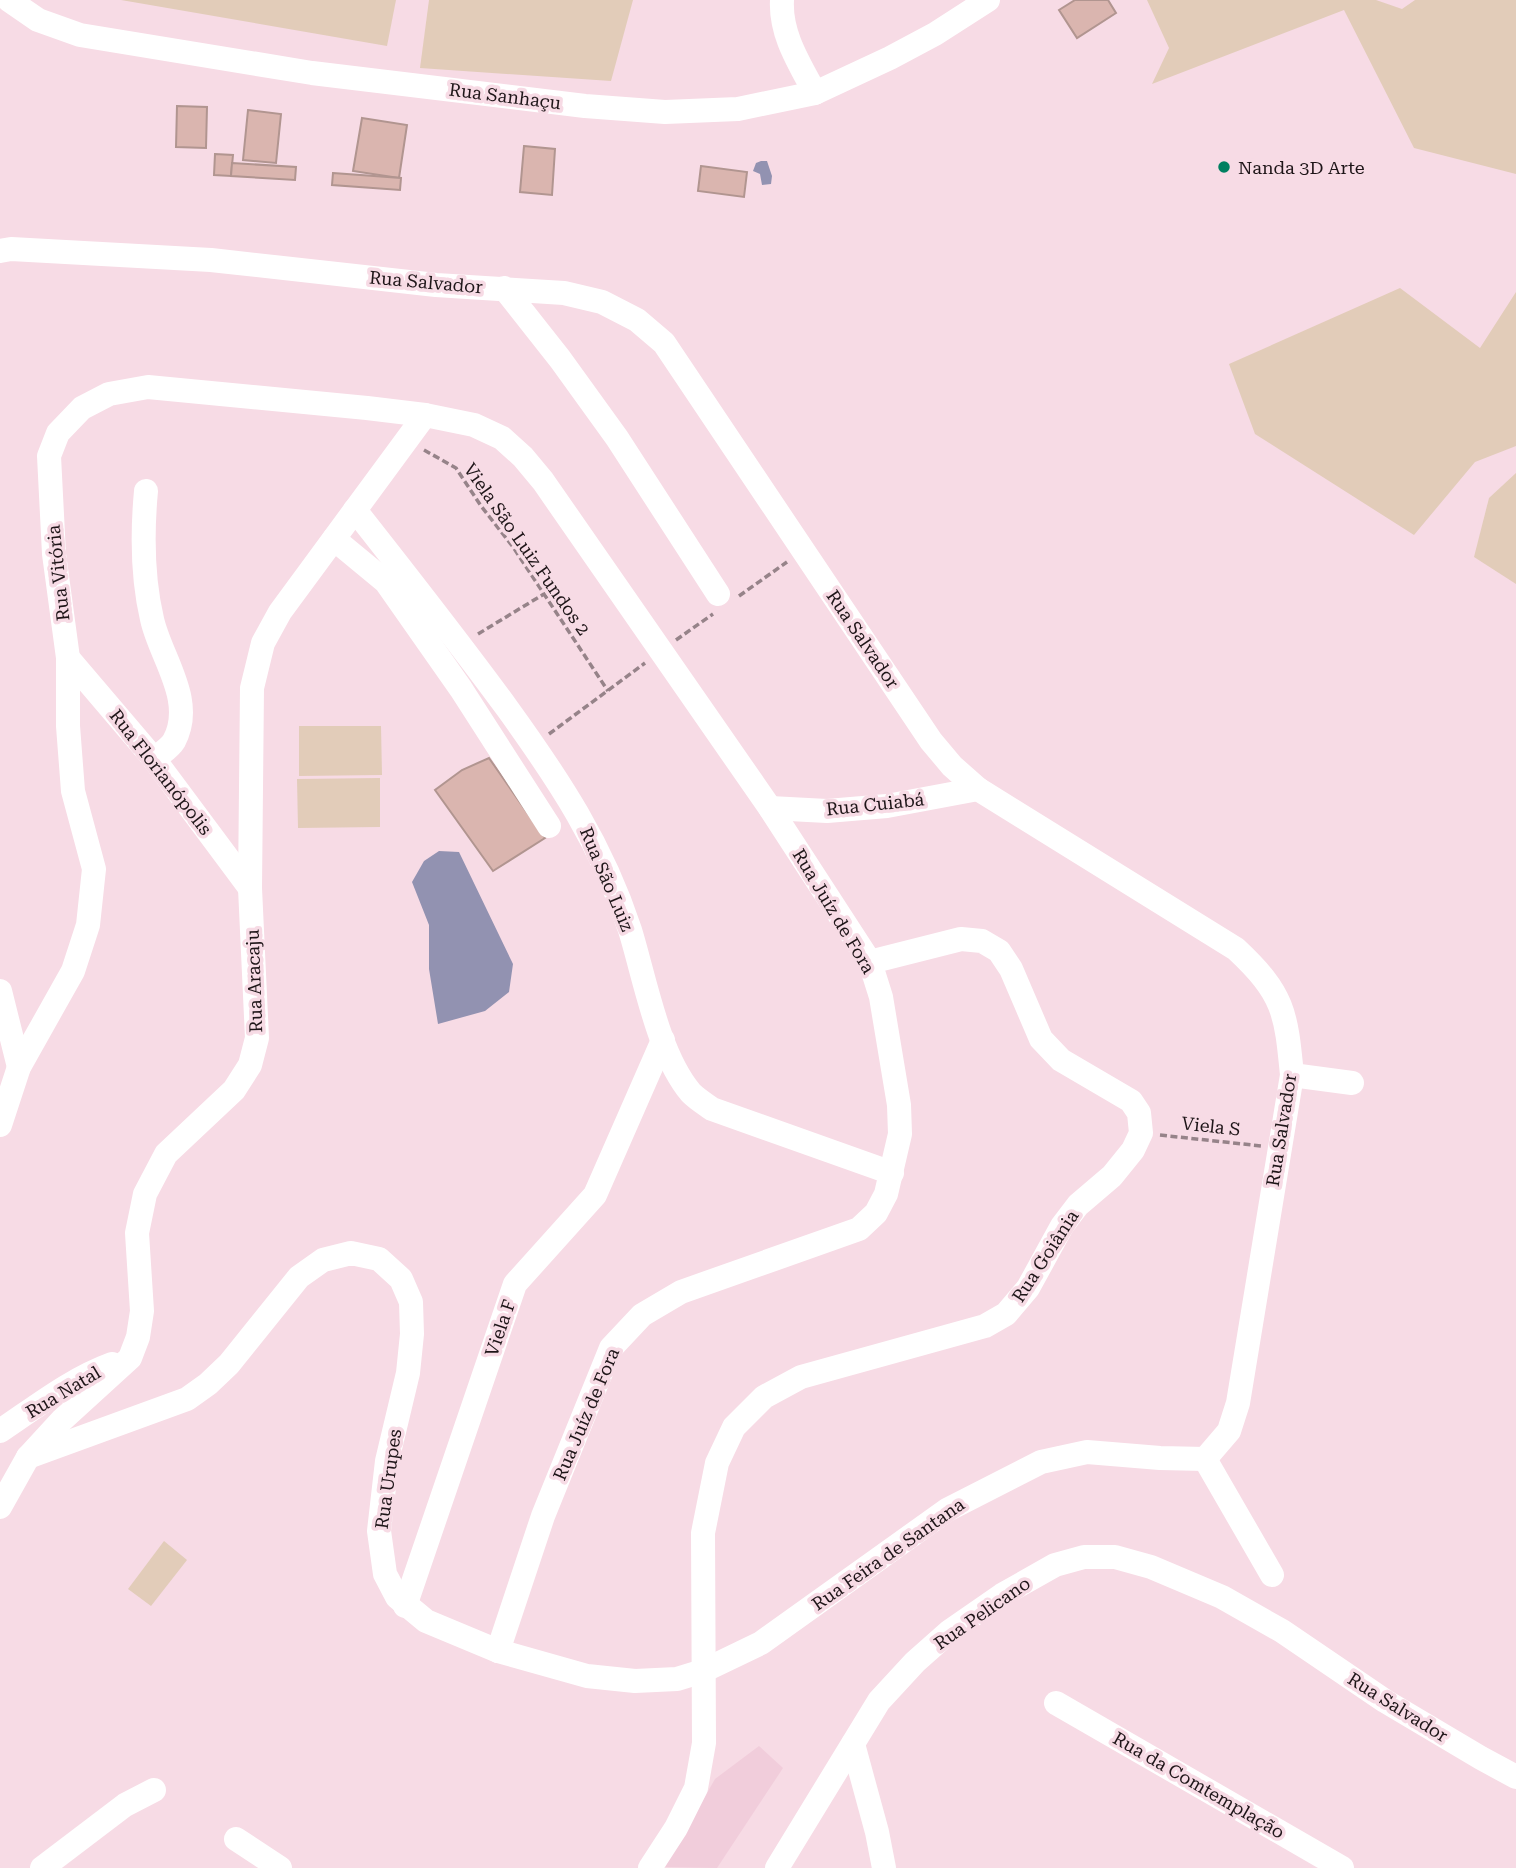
<svg xmlns="http://www.w3.org/2000/svg" width="1516" height="1868" font-family="'Roboto Serif',serif">
  <rect width="100%" height="100%" fill="#f7dbe5"/>
  <path fill="#f1cddb" d="M759,1746L783,1768L717,1868L665,1867L715,1779Z"/>
  <g fill="#e2ccb9">
    <path d="M121,0H396L387,46Z"/>
    <path d="M429,0H633L611,81L420,68Z"/>
    <path d="M1147,0H1376L1402,9L1415,0H1516V174L1414,148L1344,10L1152,84L1169,48Z"/>
    <path d="M1400,288L1480,348L1516,292V446L1475,462L1414,535L1255,434L1229,364Z"/>
    <path d="M1516,473V584L1474,557L1489,498Z"/>
    <path d="M299,726H381L382,775L299,776Z"/>
    <path d="M380,778V827L298,828L297,779Z"/>
    <path d="M164,1541L187,1560L151,1606L128,1589Z"/>
  </g>
  <g fill="#9292b1">
    <path d="M761,161H767L772,176L771,184L762,185L760,174L753,171L756,163Z"/>
    <path d="M439,851L459,852L513,964L509,992L485,1011L438,1024L429,969V925L412,882L424,861Z"/>
  </g>
  <g fill="#dab5af" stroke="#b19590" stroke-width="2">
    <path d="M1075,0H1108L1116,13L1077,38L1059,10Z"/>
    <path d="M177,106L207,107L206,148L176,147Z"/>
    <path d="M248,110L281,114L276,163L243,160Z"/>
    <path d="M362,118L407,125L399,178L353,171Z"/>
    <path d="M524,146L555,149L552,195L520,192Z"/>
    <path d="M215,154L233,155L231,176L214,175Z"/>
    <path d="M232,163L296,167L295,180L231,176Z"/>
    <path d="M701,166L747,172L744,197L698,191Z"/>
    <path d="M333,173L401,178L400,190L332,185Z"/>
    <path d="M489,758L545,838L493,871L435,790L462,770Z"/>
  </g>
  <g fill="none" stroke-linecap="round" stroke-linejoin="round">
    <g stroke="#968389" stroke-width="3.5" stroke-dasharray="7 3.5" stroke-linecap="butt">
      <path d="M424,450L456,468L481,506L513,547L608,691"/>
      <path d="M739,596L787,562"/>
      <path d="M478,634L544,594"/>
      <path d="M676,640L713,614"/>
      <path d="M549,734L645,663"/>
      <path d="M1160,1135L1261,1146"/>
    </g>
    <g stroke="#fff" stroke-width="24">
      <path d="M9,0L38,20L80,35L312,73L585,106L665,112L738,109L815,93L890,58L935,34L988,0"/>
      <path d="M782,0C780,34 799,63 815,93"/>
      <path d="M0,251L11,249L211,260L436,285L564,293L602,302L637,320L664,343L931,741L952,766L978,789L1236,949C1284,994 1286,1012 1292,1075L1238,1403L1229,1431L1205,1459"/>
      <path d="M504,288L560,359L617,438L718,594"/>
      <path d="M146,491C142,534 142,576 152,619C160,657 196,700 174,741C170,748 160,754 154,759"/>
      <path d="M355,510C407,576 458,641 507,708C559,780 602,845 630,930C645,979 658,1054 691,1093C697,1099 705,1104 712,1109L892,1173"/>
      <path d="M334,539L386,582L461,689L549,826"/>
      <path d="M68,658L154,759L250,888"/>
      <path d="M770,808L827,811L887,806L978,789"/>
      <path d="M0,991L19,1067"/>
      <path d="M1292,1075L1352,1083"/>
      <path d="M0,1125L19,1067L73,971L88,925L94,869L73,791L68,726V658L54,554L49,456L58,433L82,408L109,394L148,387L367,408L425,415L474,425L502,438L523,457L543,481L770,808L870,962L881,997L899,1105L900,1134L886,1194L876,1213L859,1229L681,1292L642,1315L611,1348L543,1516L498,1651"/>
      <path d="M0,1431C36,1407 71,1379 112,1364"/>
      <path d="M28,1457L187,1399L208,1384L229,1364L299,1277L323,1260L351,1253L379,1259L401,1279L411,1302L412,1334L408,1373L387,1461L379,1531L385,1574L397,1597L426,1621L498,1651L587,1676L635,1681L677,1679L703,1671L761,1643L947,1510L1041,1462L1087,1452L1160,1458L1205,1459"/>
      <path d="M1205,1459L1272,1575"/>
      <path d="M0,1507L28,1457L62,1420L130,1358L138,1337L142,1311L137,1233L145,1194L166,1154L234,1090L250,1065L257,1038L250,888L252,688L263,643L280,612L425,415"/>
      <path d="M405,1606L515,1284L595,1195L663,1040"/>
      <path d="M1056,1703L1342,1868"/>
      <path d="M853,1744L877,1832L884,1868"/>
      <path d="M236,1839L280,1868"/>
      <path d="M42,1868L125,1805L154,1790"/>
      <path d="M650,1868L676,1828L696,1788L704,1743L703,1533L717,1463L734,1427L764,1397L801,1377L985,1326L1006,1314L1028,1288L1062,1226L1078,1205L1112,1176L1133,1150L1141,1133L1139,1113L1131,1101L1061,1060L1041,1039L1011,969L999,951L982,941L961,939L870,962"/>
      <path d="M777,1868L879,1701L915,1662L950,1631L1002,1595L1055,1565L1084,1557H1115L1151,1567L1222,1597L1282,1631L1385,1701L1481,1758L1516,1777"/>
    </g>
  </g>
  <circle fill="#008060" stroke="#f7dbe5" stroke-width="2.5" cx="1224" cy="167" r="7"/>
  <g text-anchor="middle" dominant-baseline="central" stroke-width="7" stroke-linejoin="round" paint-order="stroke">
    <g font-size="18" fill="#1e1518" stroke="#f7dbe5">
      <text transform="translate(505 96) rotate(7)">Rua Sanhaçu</text>
      <text transform="translate(426 282) rotate(5)">Rua Salvador</text>
      <text transform="translate(527 549) rotate(55)">Viela São Luiz Fundos 2</text>
      <text transform="translate(58 573) rotate(-96)">Rua Vitória</text>
      <text transform="translate(863 639) rotate(56)">Rua Salvador</text>
      <text transform="translate(161 772) rotate(52)">Rua Florianópolis</text>
      <text transform="translate(875 804) rotate(-6)">Rua Cuiabá</text>
      <text transform="translate(607 879) rotate(67)">Rua São Luiz</text>
      <text transform="translate(834 911) rotate(59)">Rua Juíz de Fora</text>
      <text transform="translate(254 981) rotate(-92)">Rua Aracaju</text>
      <text transform="translate(1211 1126) rotate(6)">Viela S</text>
      <text transform="translate(1281 1130) rotate(-81)">Rua Salvador</text>
      <text transform="translate(1045 1256) rotate(-57)">Rua Goiânia</text>
      <text transform="translate(500 1328) rotate(-71)">Viela F</text>
      <text transform="translate(63 1392) rotate(-31)">Rua Natal</text>
      <text transform="translate(586 1414) rotate(-67)">Rua Juíz de Fora</text>
      <text transform="translate(388 1479) rotate(-82)">Rua Urupes</text>
      <text transform="translate(888 1554) rotate(-35)">Rua Feira de Santana</text>
      <text transform="translate(982 1613) rotate(-35)">Rua Pelicano</text>
      <text transform="translate(1398 1707) rotate(32)">Rua Salvador</text>
      <text transform="translate(1199 1785) rotate(30)">Rua da Comtemplação</text>
    </g>
    <g font-size="18" fill="#1e1518" stroke="#f7dbe5" text-anchor="start">
      <text x="1238" y="167">Nanda 3D Arte</text>
    </g>
  </g>
</svg>
